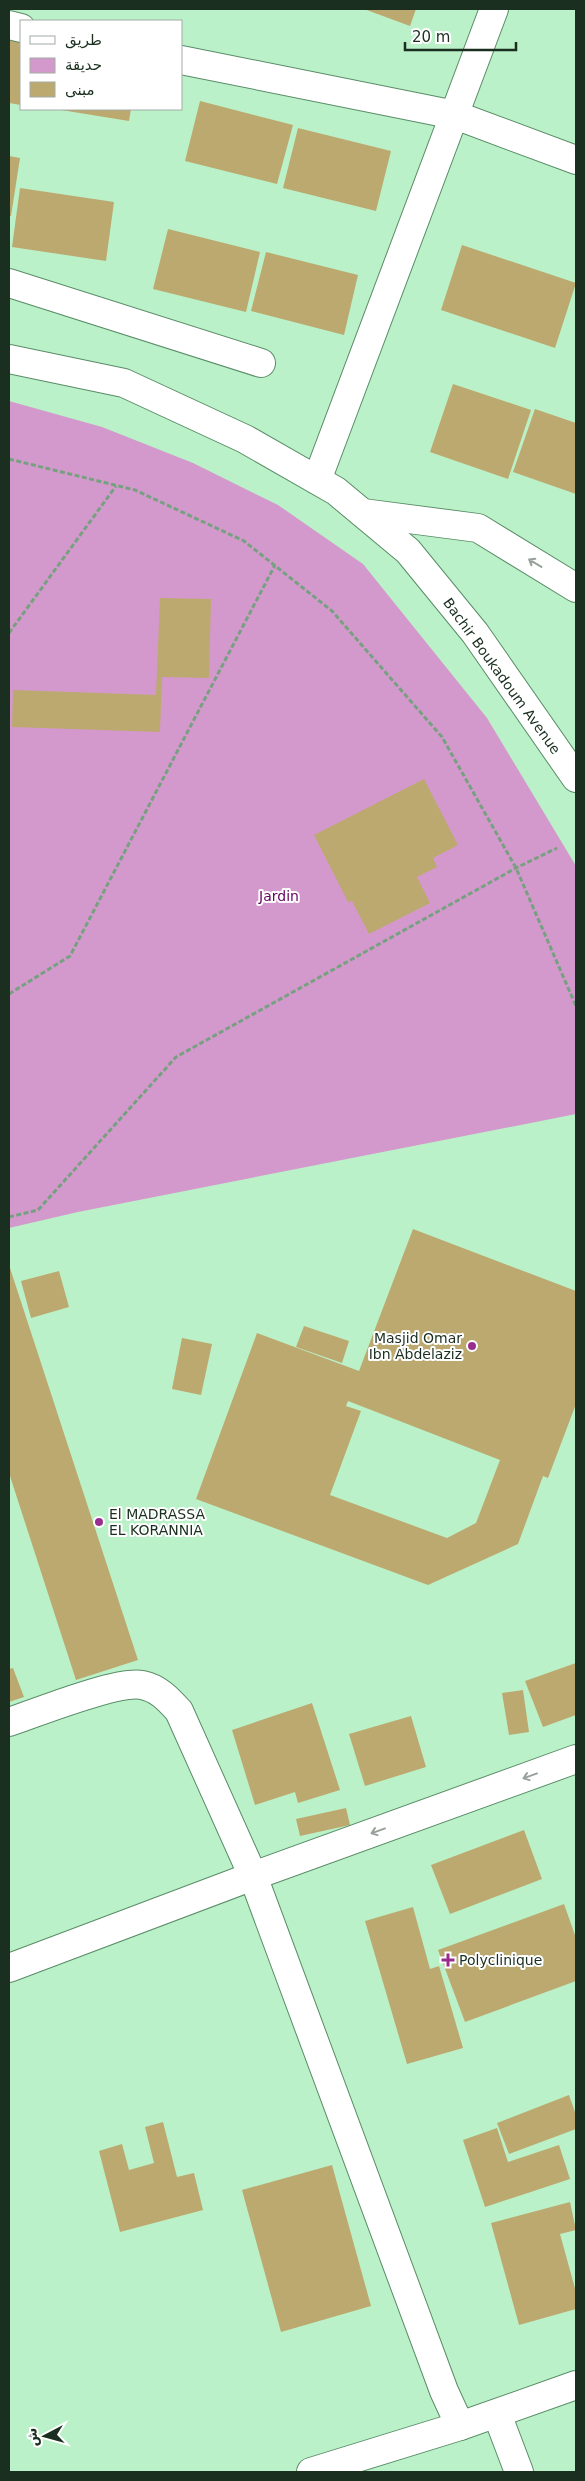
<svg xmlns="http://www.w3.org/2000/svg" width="585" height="2481" font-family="'DejaVu Sans',Cairo,sans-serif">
  <rect width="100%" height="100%" fill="#bbf1c8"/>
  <path fill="#d499cc" d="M9,401L102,427L193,463L278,505L363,564L487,718L576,866V1114L78,1212L9,1228Z"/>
  <g fill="#bca96f" fill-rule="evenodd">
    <path d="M364,9H416L410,26Z"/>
    <path d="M9,39L21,41V105L9,103Z"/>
    <path d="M200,101L293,125L277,184L185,161Z"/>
    <path d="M55,109H131L129,121Z"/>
    <path d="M298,128L391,151L376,211L283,188Z"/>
    <path d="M9,156L20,158L11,216H9Z"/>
    <path d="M20,188L114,202L106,261L12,247Z"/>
    <path d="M168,229L260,252L246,312L153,289Z"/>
    <path d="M462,245L576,283L555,348L441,310Z"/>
    <path d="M266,252L358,275L344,335L251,311Z"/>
    <path d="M453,384L531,410L508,479L430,452Z"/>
    <path d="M535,409L576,423V494L513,472Z"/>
    <path d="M160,598L211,599L209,678L162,677L160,732L12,727L13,690L156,695Z"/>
    <path d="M424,779L458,845L433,858L437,867L417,877L430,903L369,934L352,901L348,902L314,835Z"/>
    <path d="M413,1229L576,1291V1404L548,1478L543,1476L518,1544L428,1585L196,1499L257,1333L359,1371ZM348,1401L500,1460L476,1523L447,1538L330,1495L361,1411L346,1406Z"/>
    <path d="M9,1265L138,1660L76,1680L9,1473Z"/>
    <path d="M59,1271L69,1307L31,1318L21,1281Z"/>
    <path d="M304,1326L349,1341L342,1363L296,1347Z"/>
    <path d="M182,1338L212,1344L201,1395L172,1389Z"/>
    <path d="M576,1663V1715L543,1727L525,1681Z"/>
    <path d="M13,1668L24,1697L9,1702V1669Z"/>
    <path d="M523,1690L529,1732L509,1735L502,1693Z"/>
    <path d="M312,1703L340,1790L298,1803L295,1792L255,1805L232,1730Z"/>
    <path d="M411,1716L426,1767L365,1786L349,1734Z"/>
    <path d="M346,1808L350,1825L300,1836L296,1819Z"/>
    <path d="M524,1830L542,1879L450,1914L431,1865Z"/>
    <path d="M564,1904L576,1938V1981L465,2022L438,1950Z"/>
    <path d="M413,1907L430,1969L439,1966L463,2048L407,2064L365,1921Z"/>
    <path d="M569,2095L576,2115V2129L509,2154L497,2123Z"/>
    <path d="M163,2122L177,2177L194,2173L203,2210L120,2232L99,2151L122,2144L129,2170L154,2163L145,2127Z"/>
    <path d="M497,2128L508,2162L559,2145L570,2179L485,2207L463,2140Z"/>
    <path d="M332,2165L371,2306L281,2332L242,2190Z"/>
    <path d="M570,2202L576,2230L560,2234L576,2292V2309L519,2325L491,2223Z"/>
  </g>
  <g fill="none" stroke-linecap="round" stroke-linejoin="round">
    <g stroke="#598c67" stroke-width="30">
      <g id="minor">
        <path d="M9,25L21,28"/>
        <path d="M181,60L455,115L576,160"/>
        <path d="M9,283L261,363"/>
        <path d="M317,480L494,9"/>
        <path d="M363,513L478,528L576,588"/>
        <path d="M9,1722C36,1713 117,1680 142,1685C158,1688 168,1699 179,1711L253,1876L444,2391L460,2426"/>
        <path d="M9,1968L253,1876L576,1759"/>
        <path d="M497,2414L519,2472"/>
        <path d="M311,2472L460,2426L576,2385"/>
      </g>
    </g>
    <g stroke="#598c67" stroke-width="30">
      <path id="tertiary" d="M9,359L124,383L245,439L336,491L408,551L475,633L576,778"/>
    </g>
    <g stroke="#77a081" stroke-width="3" stroke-dasharray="5 2.5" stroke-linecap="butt">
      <path d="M9,459L135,490L244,541L332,611L442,737L516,868L576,1006"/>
      <path d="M9,633L116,486"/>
      <path d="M9,994L70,956L275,565"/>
      <path d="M9,1217L38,1210L176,1057L516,868L557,848"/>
    </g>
    <use href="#minor" stroke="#fff" stroke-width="28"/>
    <use href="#tertiary" stroke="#fff" stroke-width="28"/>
  </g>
  <defs><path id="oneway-shaft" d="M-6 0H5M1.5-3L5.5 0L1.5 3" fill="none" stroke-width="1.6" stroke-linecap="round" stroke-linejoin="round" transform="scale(1.25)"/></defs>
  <g stroke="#98a19a">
    <use href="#oneway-shaft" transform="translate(535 563) rotate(-149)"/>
    <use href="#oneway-shaft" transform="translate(530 1776) rotate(160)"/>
    <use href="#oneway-shaft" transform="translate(378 1831) rotate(160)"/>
  </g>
  <g fill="#992e8f" stroke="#fff" stroke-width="2">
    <circle cx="472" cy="1346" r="5"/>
    <circle cx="99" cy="1522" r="5"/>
    <path d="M445.5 1952.5h5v5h5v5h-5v5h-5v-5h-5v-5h5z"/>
  </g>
  <g text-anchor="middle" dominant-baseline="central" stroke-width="4" stroke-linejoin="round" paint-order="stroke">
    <g font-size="14" fill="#1a2f1f" stroke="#fff">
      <text transform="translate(502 676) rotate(54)">Bachir Boukadoum Avenue</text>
    </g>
    <g font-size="14" fill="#64005e" stroke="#fff">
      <text x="279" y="896">Jardin</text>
    </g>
    <g font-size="14" fill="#1a2f1f" stroke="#fff" text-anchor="start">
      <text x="462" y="1338" text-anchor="end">Masjid Omar<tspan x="462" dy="16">Ibn Abdelaziz</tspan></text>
      <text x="109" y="1514">El MADRASSA<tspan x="109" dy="16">EL KORANNIA</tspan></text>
      <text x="459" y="1960">Polyclinique</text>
    </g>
  </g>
  <rect width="585" height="2481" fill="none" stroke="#1a2f1f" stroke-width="20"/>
  <rect x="20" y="20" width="162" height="90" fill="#ffffff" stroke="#a3aca5"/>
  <rect x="30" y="36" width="25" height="8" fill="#ffffff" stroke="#a3aca5"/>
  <text x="65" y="45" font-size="15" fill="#1a2f1f">طريق</text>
  <rect x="30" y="58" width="25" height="15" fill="#d499cc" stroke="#a3aca5"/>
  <text x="65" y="70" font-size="15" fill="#1a2f1f">حديقة</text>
  <rect x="30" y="82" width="25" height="15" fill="#bca96f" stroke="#a3aca5"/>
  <text x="65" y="95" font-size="15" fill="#1a2f1f">مبنى</text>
  <g transform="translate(45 2436) rotate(264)" stroke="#ffffff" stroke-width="4" paint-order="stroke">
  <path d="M0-4L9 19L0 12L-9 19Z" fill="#1a2f1f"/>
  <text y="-8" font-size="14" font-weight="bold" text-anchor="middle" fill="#1a2f1f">ش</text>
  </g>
  <path d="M405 42v8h111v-8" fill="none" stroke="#1a2f1f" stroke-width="2.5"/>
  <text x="412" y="42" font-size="15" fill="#1a2f1f" stroke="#ffffff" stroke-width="4" paint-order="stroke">20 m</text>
</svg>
